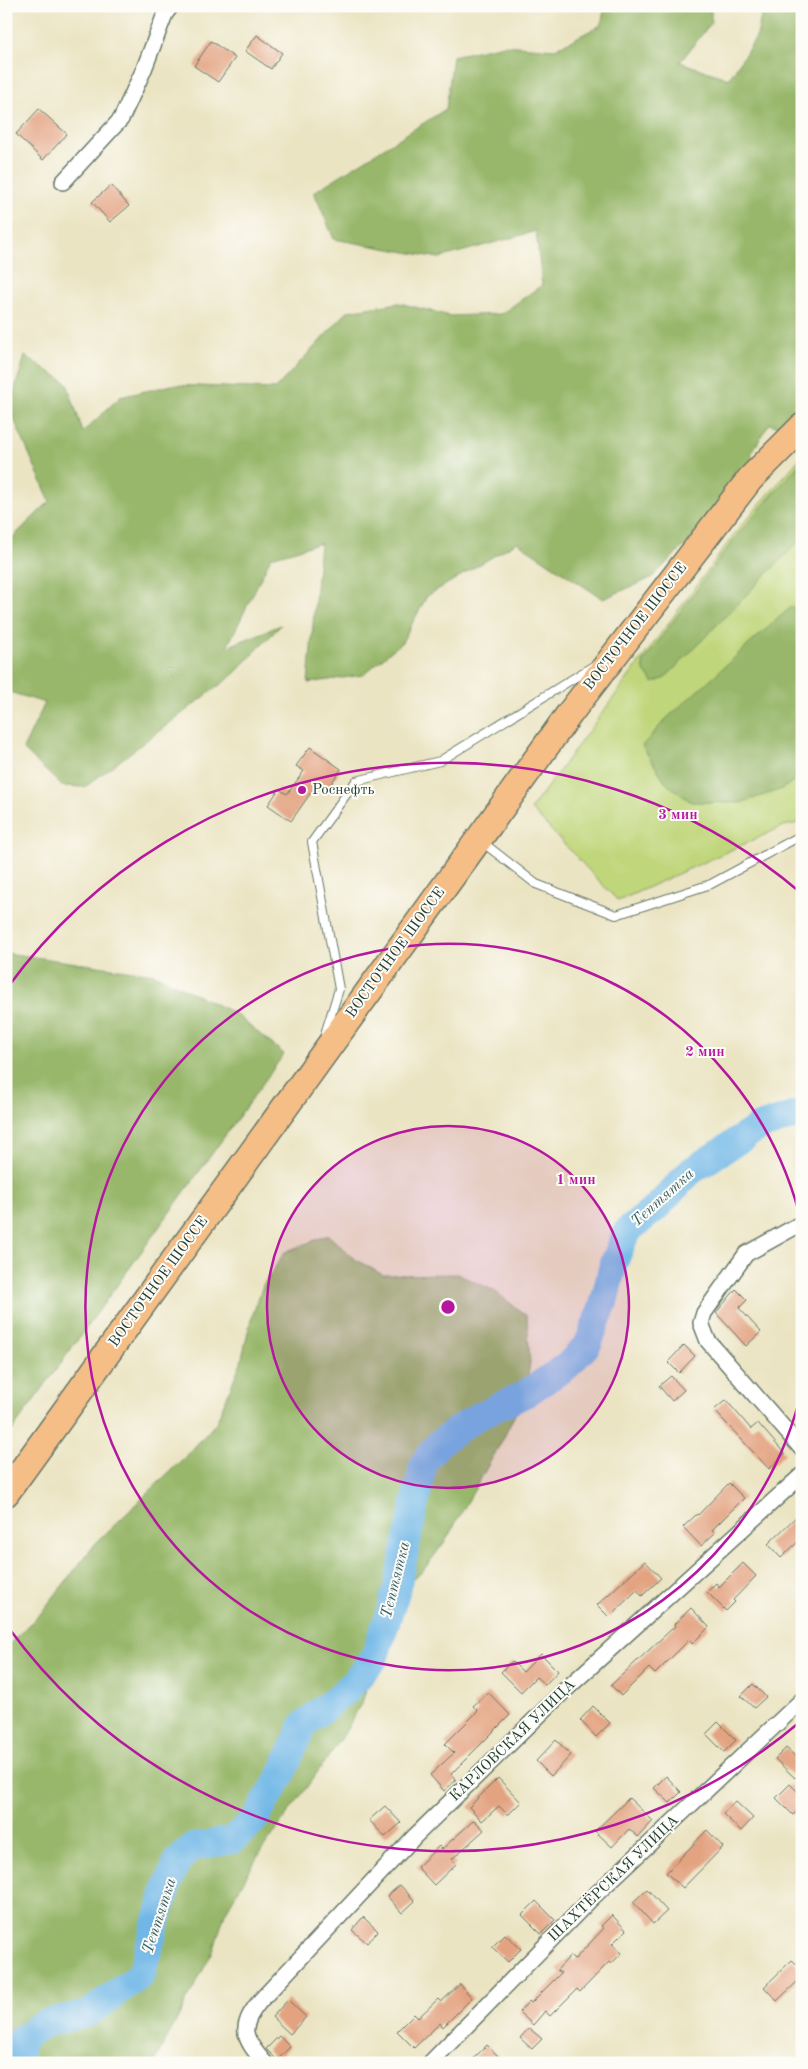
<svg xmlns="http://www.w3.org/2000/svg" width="808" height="2069" font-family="'Old Standard TT',serif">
  <rect width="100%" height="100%" fill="#fdfcf7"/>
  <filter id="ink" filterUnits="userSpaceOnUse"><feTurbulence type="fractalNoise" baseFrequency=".02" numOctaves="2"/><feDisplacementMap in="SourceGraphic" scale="10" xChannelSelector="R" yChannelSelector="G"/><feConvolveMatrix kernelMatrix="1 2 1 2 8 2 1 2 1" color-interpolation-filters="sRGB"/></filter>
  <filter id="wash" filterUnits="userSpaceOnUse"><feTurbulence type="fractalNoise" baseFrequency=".0096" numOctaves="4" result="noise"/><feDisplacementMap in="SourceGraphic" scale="20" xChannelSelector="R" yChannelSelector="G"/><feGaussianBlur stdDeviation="1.12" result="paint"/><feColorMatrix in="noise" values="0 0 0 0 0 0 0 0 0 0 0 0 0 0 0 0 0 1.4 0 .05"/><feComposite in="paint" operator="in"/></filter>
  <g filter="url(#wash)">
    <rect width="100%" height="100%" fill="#ebe4c3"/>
    <path fill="#c0d67a" stroke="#708a57" d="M802,456V822L784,826L618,901L531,809L739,528Z"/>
    <g fill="#98b76a" stroke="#5c7a4f">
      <path d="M605,6H711V23L680,62L729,79L757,36L763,6H802V429L798,432L769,424L751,454L762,471L651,578L603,599L517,542L427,596L402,642L363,675L308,683L320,543L271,557L227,647L281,625L233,675L85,787L62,786L23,749L45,703L6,691V540L9,541L50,501L9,408L25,356L67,383L83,432L120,397L172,385L275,389L348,311L399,303L450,316L501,314L542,285L536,231L439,258L334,239L314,192L446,109L453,56L504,45L555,49L601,25Z"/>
      <path d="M802,461V538L665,678L653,683L644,671L643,662L738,534Z"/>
      <path d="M792,606L802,617V775L782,789L740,803L691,802L667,784L642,746L666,719Z"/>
      <path d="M6,953L154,974L234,1013L284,1054L6,1439Z"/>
      <path d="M328,1235L355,1259L383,1275L457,1274L493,1290L527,1316L530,1363L525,1394L503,1439L446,1540L422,1572L396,1592L390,1628L374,1659L363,1700L343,1736L258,1856L225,1913L214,1949L154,2063H6V1647L41,1613L95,1544L190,1452L216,1423L241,1362L250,1323L263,1285L285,1252Z"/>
    </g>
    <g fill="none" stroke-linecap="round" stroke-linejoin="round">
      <path stroke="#6fb7e7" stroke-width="28" d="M19,2063L20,2039L45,2023L89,2013L141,1975L167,1887L177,1862L193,1847L233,1840L255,1819L280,1778L303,1725L348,1689L374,1659L396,1592L424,1462L439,1443L475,1418L525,1394L567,1366L588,1344L604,1302L613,1265L627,1231L656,1208L691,1171L759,1127L802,1113"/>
    </g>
    <g id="blocks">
      <g fill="#e3a381">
        <path d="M257,35L282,53L271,69L245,51Z"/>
        <path d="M211,41L235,58L218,82L194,66Z"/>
        <path d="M39,109L67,134L43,160L16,134Z"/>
        <path d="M111,185L129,206L110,222L92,202Z"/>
        <path d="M310,747L341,769L328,788L319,781L291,821L268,805L279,789L287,794L304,771L296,766Z"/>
        <path d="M736,1289L747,1300L739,1308L761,1332L746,1346L716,1313Z"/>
        <path d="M684,1345L695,1356L679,1373L668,1362Z"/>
        <path d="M671,1376L684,1390L672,1401L659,1386Z"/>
        <path d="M726,1400L751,1429L758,1423L785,1454L769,1469L714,1410Z"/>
        <path d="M729,1483L744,1498L712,1530L715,1533L701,1546L683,1527L697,1514L698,1515Z"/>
        <path d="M802,1511V1538L781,1558L768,1544Z"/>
        <path d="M645,1561L661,1578L642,1596L637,1590L609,1617L597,1605Z"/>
        <path d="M743,1563L756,1576L733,1600L735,1602L726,1611L707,1592L716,1583L719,1587Z"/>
        <path d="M691,1608L709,1627L692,1644L689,1640L655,1674L649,1668L621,1696L611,1685L675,1626L674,1624Z"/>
        <path d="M541,1654L558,1671L545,1685L536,1677L521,1692L501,1672L512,1661L523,1672Z"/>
        <path d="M753,1684L766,1697L754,1708L741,1696Z"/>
        <path d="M488,1692L510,1715L451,1774L456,1780L444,1791L430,1775L454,1753L445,1744L478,1711L473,1706Z"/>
        <path d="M593,1706L610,1723L596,1737L580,1720Z"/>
        <path d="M718,1722L736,1740L724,1752L706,1734Z"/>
        <path d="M556,1740L571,1755L551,1776L536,1761Z"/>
        <path d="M786,1748L802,1762V1771L795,1778L775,1759Z"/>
        <path d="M666,1776L681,1792L670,1803L654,1788Z"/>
        <path d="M498,1778L521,1802L508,1815L499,1806L482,1821L469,1807Z"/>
        <path d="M790,1784L802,1796V1806L793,1815L776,1798Z"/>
        <path d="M629,1798L653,1821L638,1837L629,1829L612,1847L595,1831Z"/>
        <path d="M735,1801L753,1818L741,1831L723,1814Z"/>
        <path d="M385,1806L401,1823L385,1837L369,1820Z"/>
        <path d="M474,1820L484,1830L452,1859L456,1864L434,1885L417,1867L439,1846L442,1849Z"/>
        <path d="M707,1830L723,1847L683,1888L666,1873Z"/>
        <path d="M400,1885L415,1901L402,1913L387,1896Z"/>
        <path d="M647,1889L667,1911L653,1924L633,1902Z"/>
        <path d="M536,1901L555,1920L541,1934L522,1915Z"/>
        <path d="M612,1915L626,1930L612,1944L622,1953L611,1964L609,1962L580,1992L577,1989L550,2016L545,2011L533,2025L519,2012L529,2001L531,2003L561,1973L557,1970L570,1956L574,1960L604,1928L601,1926Z"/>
        <path d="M363,1917L378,1931L367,1943L352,1930Z"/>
        <path d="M505,1934L521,1949L508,1962L492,1947Z"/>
        <path d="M792,1960L802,1969V1977L777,2001L764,1987Z"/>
        <path d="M460,1984L472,1998L443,2027L440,2023L414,2048L397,2031L414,2014L418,2018L438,1999L441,2002Z"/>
        <path d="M288,2000L306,2017L290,2034L272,2017Z"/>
        <path d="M529,2028L542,2039L532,2049L520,2038Z"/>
        <path d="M279,2036L290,2047L277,2060L266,2049Z"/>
        <path d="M487,2045L505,2063H469Z"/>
      </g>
    </g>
  </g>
  <g filter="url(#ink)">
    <use href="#blocks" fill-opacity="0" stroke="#676" stroke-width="1"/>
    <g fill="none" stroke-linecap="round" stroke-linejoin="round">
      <g stroke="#676" stroke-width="10">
        <g id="service">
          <path d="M481,841L536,884L616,915L711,884L802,835"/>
          <path d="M325,1034L339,989L312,842L356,781L440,761L595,665"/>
        </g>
      </g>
      <g stroke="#676" stroke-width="18">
        <g id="minor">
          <path d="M63,182L121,119L144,69L165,14L171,6"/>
          <path d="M802,1223L746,1254L704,1313L701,1323L708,1341L802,1449"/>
          <path d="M265,2063C243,2038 238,2028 260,2001L415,1836L564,1691L802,1475"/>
          <path d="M430,2063L593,1897L802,1700"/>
        </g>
      </g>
      <g stroke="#676" stroke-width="29">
        <path id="trunk" d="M6,1493L570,713L750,479L802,427"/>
      </g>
      <use href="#service" stroke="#fff" stroke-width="8"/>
      <use href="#minor" stroke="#fff" stroke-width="15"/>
      <use href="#trunk" stroke="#f6be87" stroke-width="26"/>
    </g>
  </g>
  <circle cx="448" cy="1307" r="181" fill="#b5179e" fill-opacity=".12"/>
  <g fill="none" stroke="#b5179e" stroke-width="2.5">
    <circle cx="448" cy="1307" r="181"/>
    <path d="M802 1389A363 363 0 1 1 802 1225"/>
    <path d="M801 1721A544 544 0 0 1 8 1627M8 987A544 544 0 0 1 801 893"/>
  </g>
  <circle fill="#b5179e" stroke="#fdfcf7" stroke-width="2" cx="302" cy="790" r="5"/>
  <g text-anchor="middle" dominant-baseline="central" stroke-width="4" stroke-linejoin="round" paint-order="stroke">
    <g font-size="15" fill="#1f3d34" stroke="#fdfcf7">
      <text transform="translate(636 627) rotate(-52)">ВОСТОЧНОЕ ШОССЕ</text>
      <text transform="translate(396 953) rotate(-54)">ВОСТОЧНОЕ ШОССЕ</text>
      <text transform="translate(159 1282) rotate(-54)">ВОСТОЧНОЕ ШОССЕ</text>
      <text transform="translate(513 1741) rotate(-44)">КАРЛОВСКАЯ УЛИЦА</text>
      <text transform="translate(614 1879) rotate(-44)">ШАХТЁРСКАЯ УЛИЦА</text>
    </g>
    <g font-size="15" fill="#1f3d34" stroke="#fdfcf7" text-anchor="start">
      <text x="312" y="790">Роснефть</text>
    </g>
    <g font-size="16" font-style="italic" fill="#37626a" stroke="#fdfcf7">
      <text transform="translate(663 1198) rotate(-42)">Тептятка</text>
      <text transform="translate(396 1580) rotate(-76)">Тептятка</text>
      <text transform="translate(160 1916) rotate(-72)">Тептятка</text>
    </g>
  </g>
  <circle cx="448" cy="1307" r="8" fill="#b5179e" stroke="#fdfcf7" stroke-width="2.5"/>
  <g font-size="15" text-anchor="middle" font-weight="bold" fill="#b5179e" stroke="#fdfcf7" stroke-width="4" stroke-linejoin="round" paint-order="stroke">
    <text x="678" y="819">3 мин</text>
    <text x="705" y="1056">2 мин</text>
    <text x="576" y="1184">1 мин</text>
  </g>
  <rect width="808" height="2069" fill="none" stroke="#fdfcf7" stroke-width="25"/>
</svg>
